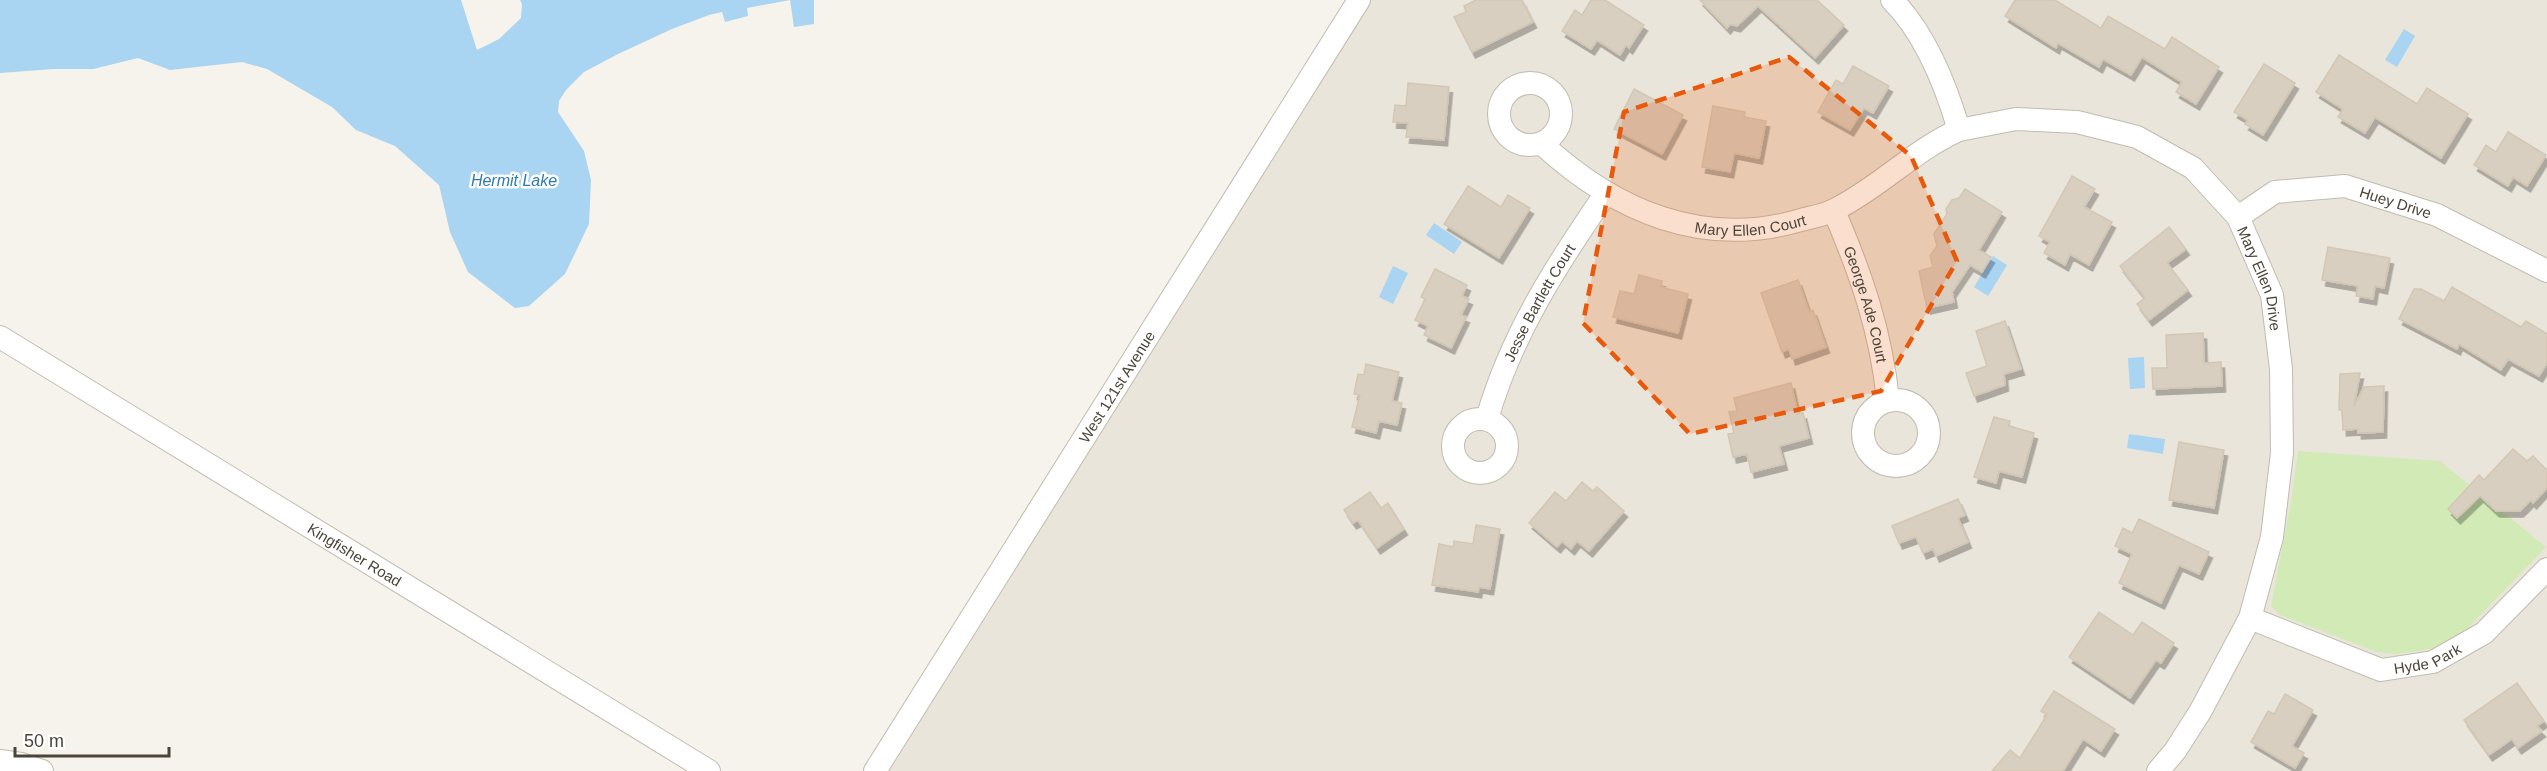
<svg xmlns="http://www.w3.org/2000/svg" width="2547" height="771" font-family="Helvetica,sans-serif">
  <defs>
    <filter id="shadow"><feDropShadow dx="3.5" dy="6" stdDeviation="0" flood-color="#0004"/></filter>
  </defs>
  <rect width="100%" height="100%" fill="#f6f3ec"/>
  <path fill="#eae5da" d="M1369,0H2547V771H889Z"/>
  <path fill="#d2eab5" d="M2298,451L2440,461L2546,547L2463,633L2431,649L2397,654L2377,652L2280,615L2271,606L2291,502Z"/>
  <g fill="#a9d4f2">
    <path d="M0,0H461L477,50L499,39L521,18L522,4L520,0H814V24L794,27L790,0L747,8L748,16L725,22L722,12L709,15L672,29L618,54L584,72L566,90L559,101L558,112L584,151L591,180L589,224L565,274L529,306L515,308L468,272L450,232L439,185L395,146L356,130L332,107L267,69L242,62L170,70L138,58L93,69H54L0,73Z"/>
    <path d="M2404,29L2415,36L2397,67L2385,60Z"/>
    <path d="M1434,223L1462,242L1454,254L1426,235Z"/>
    <path d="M1993,256L2007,265L1988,296L1974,287Z"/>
    <path d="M1393,266L1408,273L1393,304L1379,297Z"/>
    <path d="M2144,357L2145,388L2130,389L2128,358Z"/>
    <path d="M2129,434L2165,439L2163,454L2127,448Z"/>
  </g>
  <g fill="#d8cfc1" stroke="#d3c7b4" stroke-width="1.5" filter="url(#shadow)">
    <path d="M1476,0H1522L1533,22L1472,52L1454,17L1466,12L1464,6Z"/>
    <path d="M1591,0H1605L1644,25L1629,48L1626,45L1620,55L1597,40L1591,49L1562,31L1575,10L1582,15Z"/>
    <path d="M1700,0H1817L1844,25L1815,58L1758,6L1737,26L1730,24L1727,28Z"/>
    <path d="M2015,0H2055L2101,28L2108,16L2165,49L2172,37L2219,67L2196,104L2176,92L2182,82L2142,57L2131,75L2103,59L2099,67L2058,43L2056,48L2005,16Z"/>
    <path d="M2339,55L2417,104L2427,88L2468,114L2441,158L2375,117L2365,133L2338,117L2343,109L2316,92Z"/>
    <path d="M2264,64L2295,83L2263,135L2245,124L2248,120L2234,112Z"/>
    <path d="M1853,66L1889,86L1873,113L1864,108L1850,130L1818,112L1836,80L1843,84Z"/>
    <path d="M1408,83L1449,87L1444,140L1406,137L1408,123L1393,122L1395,105L1406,106Z"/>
    <path d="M1634,89L1683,115L1662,154L1614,129Z"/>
    <path d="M1713,106L1745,112L1744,117L1766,121L1759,158L1734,153L1730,172L1702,167Z"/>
    <path d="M2508,132L2546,155L2527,186L2513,177L2508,186L2474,165L2486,145L2496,152Z"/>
    <path d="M2072,176L2095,189L2084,207L2112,222L2089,265L2070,254L2065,265L2044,253L2050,242L2039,236Z"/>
    <path d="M1468,186L1501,207L1508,195L1530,208L1499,258L1444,224Z"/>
    <path d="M1965,189L2002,212L1979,250L1991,257L1982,272L1970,265L1952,292L1954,302L1927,308L1919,271L1933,267L1930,256L1937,246L1934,234L1947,214L1946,209L1952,200L1959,198Z"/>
    <path d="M2169,227L2186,249L2167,263L2188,290L2149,320L2137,304L2145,298L2120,266Z"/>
    <path d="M2328,247L2390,258L2384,288L2375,286L2373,299L2356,296L2358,286L2322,280Z"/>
    <path d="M1435,269L1467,285L1462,296L1469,299L1461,315L1466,317L1451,348L1424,335L1428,326L1415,320L1425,299L1421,297Z"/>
    <path d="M1639,275L1662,281L1661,287L1688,294L1678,333L1613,317L1620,291L1634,294Z"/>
    <path d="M1798,280L1809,312L1813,310L1826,347L1792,359L1789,349L1782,352L1761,293Z"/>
    <path d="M2452,287L2521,327L2526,321L2547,334V363L2539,376L2508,359L2501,370L2459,344L2457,349L2399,319L2414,289H2421L2444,301Z"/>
    <path d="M2005,321L2021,369L2004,374L2005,385L1974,396L1966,373L1987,366L1976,331Z"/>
    <path d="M2203,333L2204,363L2221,362L2222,386L2153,389L2152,368H2167L2166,335Z"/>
    <path d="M1366,364L1399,372L1392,401L1402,403L1397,425L1379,421L1376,433L1352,427L1360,395L1354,394L1358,374L1364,375Z"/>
    <path d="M2360,373L2354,406L2364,387L2384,386L2383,432L2358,433V429L2343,430L2342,410H2339L2340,374Z"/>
    <path d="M1791,383L1798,414L1803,413L1809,438L1779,446L1784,464L1751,472L1747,454L1733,457L1728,434L1734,433L1729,412L1737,411L1734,398Z"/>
    <path d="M1994,417L2010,421L2009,426L2034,433L2022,477L1999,471L1996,483L1974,477Z"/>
    <path d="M2179,442L2224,450L2214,508L2169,500Z"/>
    <path d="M2513,449L2527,461L2533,456L2547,470V488L2533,503L2531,500L2520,511H2496L2480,496L2457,518L2448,509L2479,475L2484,480Z"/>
    <path d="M1582,482L1593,491L1597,487L1624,511L1589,551L1577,541L1571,549L1562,541L1557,547L1529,523L1555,492L1566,501Z"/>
    <path d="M1370,492L1381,508L1388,503L1404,529L1377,548L1358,520L1353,523L1344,510Z"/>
    <path d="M1958,499L1965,515L1958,518L1968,542L1936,556L1933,549L1923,553L1916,537L1899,543L1892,526Z"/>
    <path d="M2139,519L2209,552L2199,574L2179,565L2161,603L2119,583L2132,554L2115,546L2123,528L2132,533Z"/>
    <path d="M1476,525L1500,529L1490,589L1479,587L1478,592L1432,585L1439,544L1453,547L1454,541L1473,544Z"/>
    <path d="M2099,612L2133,635L2142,622L2174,643L2161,663L2156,660L2130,698L2069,657Z"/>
    <path d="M2517,683L2544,721L2537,726L2542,731L2518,748L2512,739L2489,755L2464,720Z"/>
    <path d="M2054,691L2115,729L2101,751L2083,739L2063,771H1992L2010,750L2020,758L2047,715L2041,711Z"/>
    <path d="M2285,694L2313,710L2292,746L2304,753L2295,768L2251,742L2268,711L2274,714Z"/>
  </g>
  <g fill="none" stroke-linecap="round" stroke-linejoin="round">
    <g stroke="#c2bbae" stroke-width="24">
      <g id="minor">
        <path id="s1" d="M1892,0C1925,33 1946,86 1959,130L2016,119L2077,122L2137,137L2193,168L2238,217L2272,295L2281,369L2282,453L2272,537L2250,618L2200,712L2175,751L2158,771"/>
        <circle cx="1530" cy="114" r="31"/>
        <path id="s2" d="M1542,144C1615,211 1703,249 1801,220C1812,217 1826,215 1836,209C1880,187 1914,150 1959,130"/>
        <path id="s3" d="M1834,211C1861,274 1881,331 1888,400"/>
        <path id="s4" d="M2238,217L2275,192L2345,186L2437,215L2547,271"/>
        <path id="s5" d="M0,337L709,771"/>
        <circle cx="1896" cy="433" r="33"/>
        <circle cx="1480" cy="446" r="27"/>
        <path id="s6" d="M1487,419C1511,335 1557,264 1606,193"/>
        <path id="s7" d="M2250,618L2381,670L2433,662L2484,633L2547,569"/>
        <path d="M0,761L21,764L42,771"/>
        <path id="s8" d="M875,771L1359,0"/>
      </g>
    </g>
    <use href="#minor" stroke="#fff" stroke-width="22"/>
  </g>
  <path fill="#e8590c" fill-opacity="0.2" stroke="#e8590c" stroke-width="4.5" stroke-dasharray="12 8" stroke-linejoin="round" d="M1789,57L1911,156L1957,261L1881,391L1690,434L1583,323L1624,112Z"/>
  <g text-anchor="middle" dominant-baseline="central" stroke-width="5" stroke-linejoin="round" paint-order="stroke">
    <g font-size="15" fill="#4b4439" stroke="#fff">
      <text stroke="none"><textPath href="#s4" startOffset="168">Huey Drive</textPath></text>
      <text stroke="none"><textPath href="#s2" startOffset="232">Mary Ellen Court</textPath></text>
      <text stroke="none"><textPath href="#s1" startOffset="525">Mary Ellen Drive</textPath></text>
      <text stroke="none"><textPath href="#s6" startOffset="128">Jesse Bartlett Court</textPath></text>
      <text stroke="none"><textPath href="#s3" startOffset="99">George Ade Court</textPath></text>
      <text stroke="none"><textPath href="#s8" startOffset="454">West 121st Avenue</textPath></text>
      <text stroke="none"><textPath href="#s5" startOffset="416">Kingfisher Road</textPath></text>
      <text stroke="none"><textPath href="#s7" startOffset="189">Hyde Park</textPath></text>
    </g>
    <g font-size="16" font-style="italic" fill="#2e7ab2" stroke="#fff">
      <text x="514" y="180">Hermit Lake</text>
    </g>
  </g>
  <path d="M15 747v9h154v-9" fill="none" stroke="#4b4439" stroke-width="3"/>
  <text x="24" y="747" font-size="18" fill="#4b4439" stroke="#ffffff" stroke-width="4.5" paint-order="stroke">50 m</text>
</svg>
